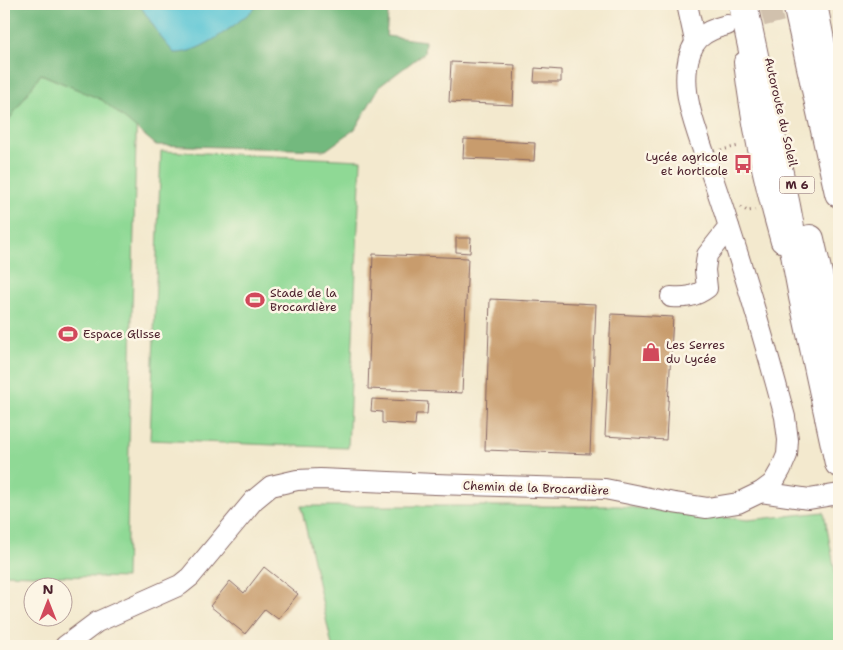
<svg xmlns="http://www.w3.org/2000/svg" width="843" height="650" font-family="'Shantell Sans',sans-serif">
  <rect width="100%" height="100%" fill="#fcf5e5"/>
  <filter id="ink" filterUnits="userSpaceOnUse"><feTurbulence type="fractalNoise" baseFrequency=".02" numOctaves="2"/><feDisplacementMap in="SourceGraphic" scale="10" xChannelSelector="R" yChannelSelector="G"/><feConvolveMatrix kernelMatrix="1 2 1 2 8 2 1 2 1" color-interpolation-filters="sRGB"/></filter>
  <filter id="wash" filterUnits="userSpaceOnUse"><feTurbulence type="fractalNoise" baseFrequency=".0096" numOctaves="4" result="noise"/><feDisplacementMap in="SourceGraphic" scale="20" xChannelSelector="R" yChannelSelector="G"/><feGaussianBlur stdDeviation="1.12" result="paint"/><feColorMatrix in="noise" values="0 0 0 0 0 0 0 0 0 0 0 0 0 0 0 0 0 1.4 0 .05"/><feComposite in="paint" operator="in"/></filter>
  <g filter="url(#wash)">
    <rect width="100%" height="100%" fill="#f3e9ce"/>
    <g fill="#8fd995" stroke="#6c7c60">
      <path d="M41,74L77,89L137,95L126,578L4,574V82Z"/>
      <path d="M161,151L361,160L348,448L150,440Z"/>
      <path d="M301,506H619L748,520L824,512L839,593V646H332Z"/>
    </g>
    <path fill="#73b97e" stroke="#5e6c54" d="M4,4H389L386,36L425,41L424,53L380,86L355,129L326,150L156,145L102,100L41,74L4,127Z"/>
    <path fill="#5bc6d5" stroke="#527280" d="M139,4H260C240,21 201,55 174,53L163,40Z"/>
    <g id="blocks">
      <g fill="#c89c6d">
        <path d="M451,62L515,65L513,105L449,102Z"/>
        <path d="M535,68L561,70V82H534Z"/>
        <path d="M464,139L535,143L534,161L463,158Z"/>
        <path d="M456,238H471L470,253L456,252Z"/>
        <path d="M373,254L468,258L462,393L368,389Z"/>
        <path d="M490,299L596,304L590,454L485,450Z"/>
        <path d="M611,314L673,317L666,440L605,436Z"/>
        <path d="M372,399L428,402L427,414H416L415,425L382,423V412L371,411Z"/>
        <path d="M264,567L298,594L278,619L265,609L245,634L210,606L230,581L244,593Z"/>
      </g>
    </g>
  </g>
  <g filter="url(#ink)">
    <use href="#blocks" fill-opacity="0" stroke="#856664" stroke-width="1"/>
    <g fill="none" stroke-linecap="round" stroke-linejoin="round">
      <path stroke="#d1c1ad" stroke-width="20" stroke-dasharray="20 10" stroke-linecap="butt" d="M733,24L811,4"/>
      <g stroke="#856664" stroke-width="22">
        <g id="minor">
          <path d="M687,4L695,41"/>
          <path d="M817,4L839,116"/>
          <path d="M744,62C751,123 764,183 781,242"/>
          <path d="M671,297C685,298 695,297 707,288L705,270L707,255L729,227"/>
          <path d="M761,492L809,499L839,494"/>
          <path d="M65,646L97,622L180,585L190,577L254,500L271,486L297,480L320,479L435,484L605,489L674,503L707,508L738,503L761,492L773,483L781,469L787,455L788,440L785,417C769,357 752,298 733,239C724,211 715,183 705,156C696,129 683,97 687,68C690,41 702,31 727,25"/>
        </g>
      </g>
      <g stroke="#856664" stroke-width="30">
        <g id="highway">
          <path d="M743,4L786,206L803,297L839,463"/>
          <path d="M797,4L839,193"/>
          <path d="M810,239L839,366"/>
        </g>
      </g>
      <g stroke="#856664" stroke-width="3" stroke-dasharray="1 4" stroke-linecap="butt">
        <path d="M721,150L739,146"/>
        <path d="M741,207L747,211L755,210"/>
      </g>
      <use href="#minor" stroke="#fff" stroke-width="20"/>
      <use href="#highway" stroke="#fff" stroke-width="28"/>
    </g>
  </g>
  <defs>
    <g id="bus-bare" transform="scale(1.5)"><path d="M-5-6H5V4H4V6H2V4H-2V6H-4V4H-5ZM-3.5-4V0h7V-4ZM-3.5 1.2v1.5H-2V1.2ZM2 1.2v1.5H3.5V1.2Z" fill="#d1495b" stroke="#fcf5e5" stroke-width="2.5" paint-order="stroke"/></g>
    <g id="stadium-bare" transform="scale(1.5)"><path d="M0-5a6.5 5 0 1 0 0 10a6.5 5 0 1 0 0-10ZM-3.5-1.8h7v3.6h-7Z" fill="#d1495b" stroke="#fcf5e5" stroke-width="2.5" paint-order="stroke"/></g>
    <g id="shop-bare" transform="scale(1.5)"><path d="M-5-2.5h2.3a2.7 3.5 0 0 1 5.4 0H5L5.5 6h-11ZM-1.5-2.5h3a1.5 2.3 0 0 0-3 0Z" fill="#d1495b" stroke="#fcf5e5" stroke-width="2.5" paint-order="stroke"/></g>
  </defs>
  <g fill-rule="evenodd">
    <use href="#bus-bare" x="743" y="164"/>
    <use href="#stadium-bare" x="255" y="300"/>
    <use href="#stadium-bare" x="68" y="334"/>
    <use href="#shop-bare" x="651" y="352"/>
  </g>
  <g text-anchor="middle" dominant-baseline="central" stroke-width="5" stroke-linejoin="round" paint-order="stroke">
    <rect fill="#fcf5e5" stroke="#7f5f63" stroke-width="1" x="779.5" y="176.5" width="35" height="17" rx="4"/>
    <g font-size="11" font-weight="bold" fill="#4a1f2b">
      <text x="797" y="185">M 6</text>
    </g>
    <g font-size="12" fill="#4a1f2b" stroke="#fcf5e5">
      <text transform="translate(781 112) rotate(77)">Autoroute du Soleil</text>
      <text transform="translate(536 488) rotate(2)">Chemin de la Brocardière</text>
    </g>
    <g font-size="12" fill="#4a1f2b" stroke="#fcf5e5" text-anchor="start">
      <text x="728" y="157" text-anchor="end">Lycée agricole<tspan x="728" dy="14">et horticole</tspan></text>
      <text x="270" y="293">Stade de la<tspan x="270" dy="14">Brocardière</tspan></text>
      <text x="83" y="334">Espace Glisse</text>
      <text x="666" y="345">Les Serres<tspan x="666" dy="14">du Lycée</tspan></text>
    </g>
  </g>
  <rect width="843" height="650" fill="none" stroke="#fcf5e5" stroke-width="20"/>
  <g transform="translate(48 602)"><circle r="24" fill="#fcf5e5" stroke="#b59f9b"/>
  <path d="M0-4L9 19L0 12L-9 19Z" fill="#d1495b"/>
  <text y="-8" font-size="14" font-weight="bold" text-anchor="middle" fill="#4a1f2b">N</text>
  </g>
</svg>
